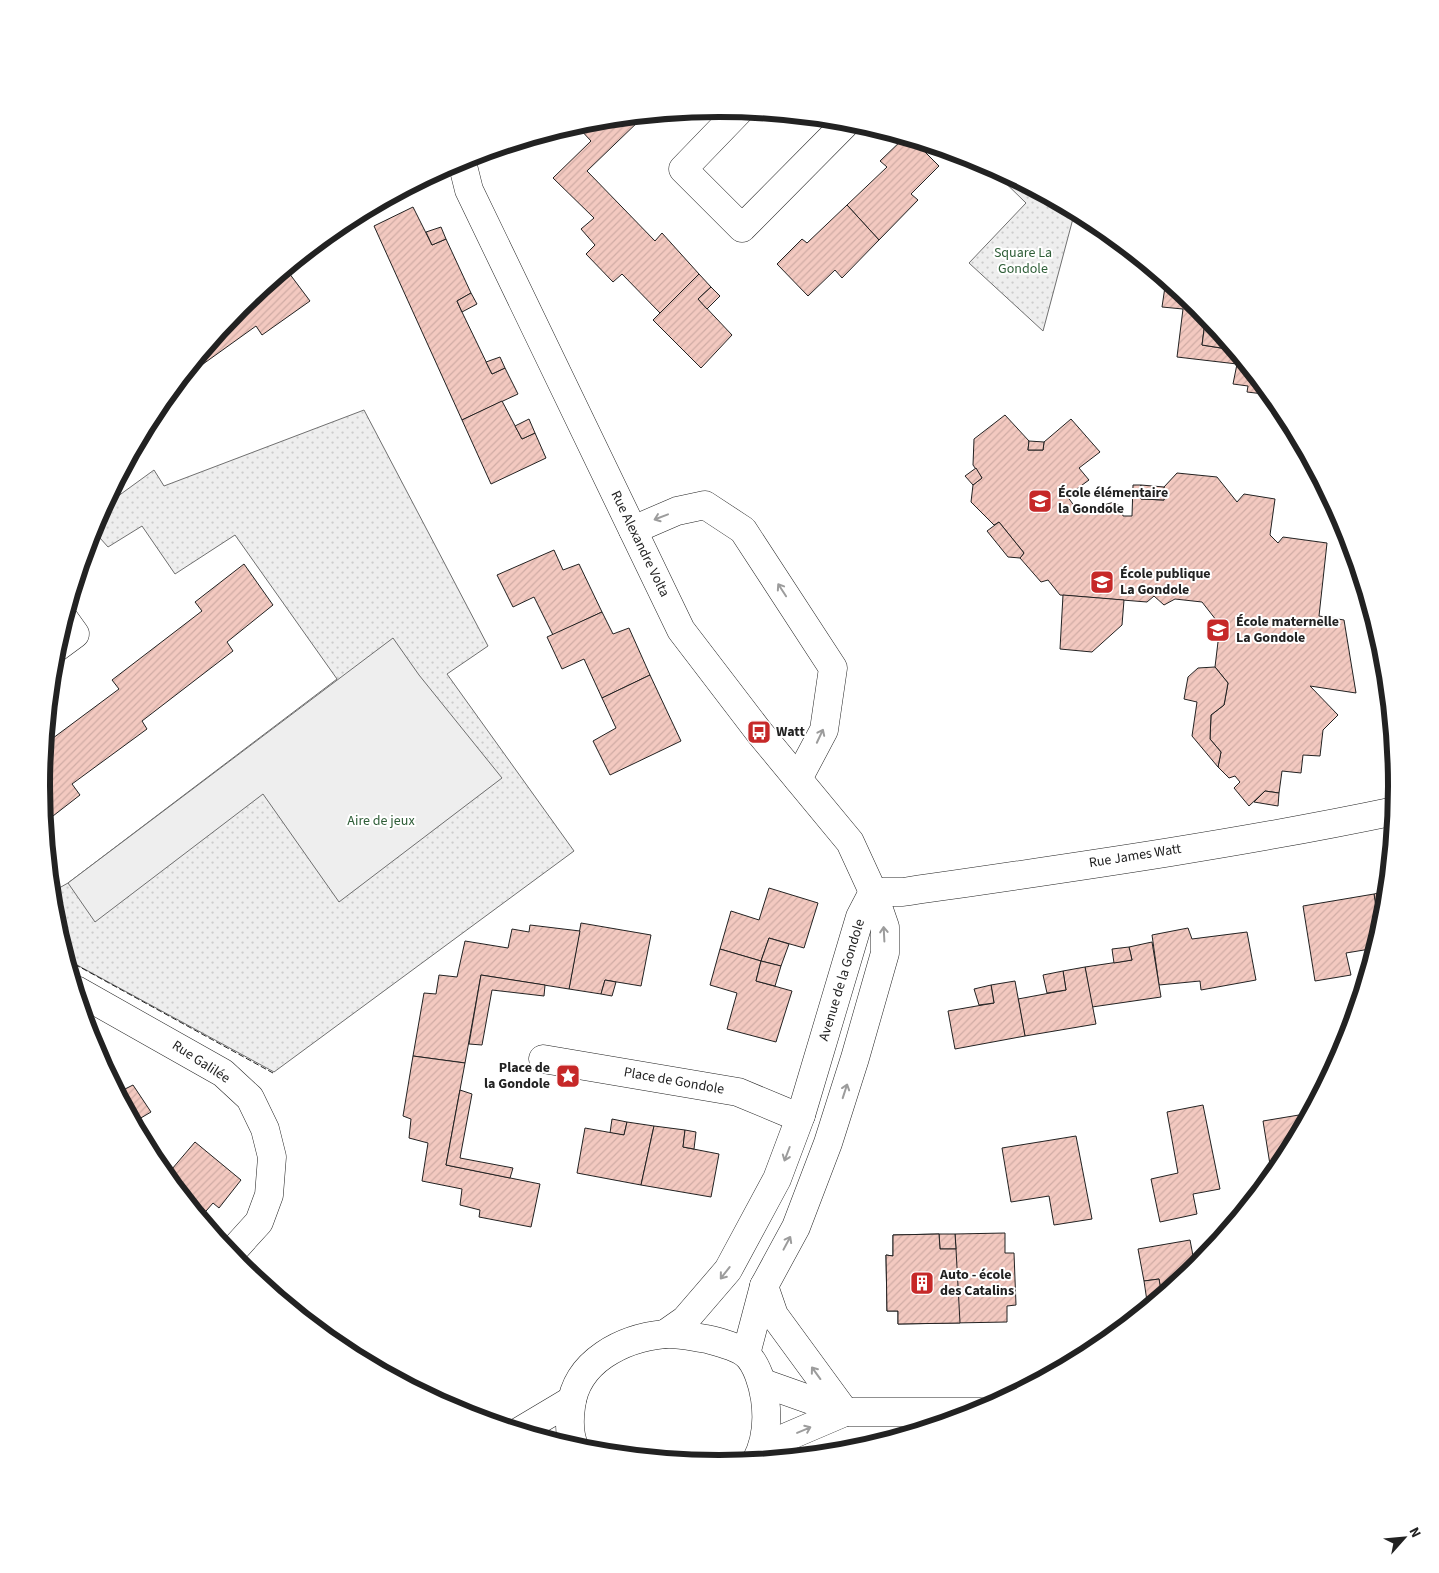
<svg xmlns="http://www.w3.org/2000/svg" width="1439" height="1573" font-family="'Source Sans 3',sans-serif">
  <defs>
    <pattern id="park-dots" width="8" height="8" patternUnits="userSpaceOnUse" patternTransform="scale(1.25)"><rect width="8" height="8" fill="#eee"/><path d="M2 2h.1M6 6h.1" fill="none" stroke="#ccc" stroke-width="1.8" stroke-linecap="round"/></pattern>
    <pattern id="building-hatch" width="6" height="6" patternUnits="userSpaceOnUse" patternTransform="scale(1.25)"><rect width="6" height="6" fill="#f3c9c0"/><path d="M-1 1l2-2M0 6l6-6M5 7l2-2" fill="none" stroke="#d0aca5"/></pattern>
  </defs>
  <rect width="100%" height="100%" fill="#fff"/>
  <g fill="url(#park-dots)" stroke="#6f6f6f">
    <path d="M986,164L1075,211L1043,331L969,263L1026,203Z"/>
    <path d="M364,410L488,646L447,674L574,851L274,1072L66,959L54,919L52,892L68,883L337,679L235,535L175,574L142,526L108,547L92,529L103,507L154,470L164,486Z"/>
  </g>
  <path fill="#eee" stroke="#6f6f6f" d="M393,638L419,675L502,778L339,902L263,794L95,922L68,883Z"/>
  <g fill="url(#building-hatch)" stroke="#222">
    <path d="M653,115L646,121L642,118L587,171L655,241L662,233L699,274L660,313L622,274L613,282L586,254L595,245L581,229L594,218L553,178L591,141L578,127L583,123Z"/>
    <path d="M905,137L913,140L939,166L911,194L918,200L879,240L847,205L887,167L880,161Z"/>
    <path d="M847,205L879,240L842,278L835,270L808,296L777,264L802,239L807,243Z"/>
    <path d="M413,207L432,245L446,239L471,293L457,301L462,312L492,374L505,368L518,394L462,420L374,226Z"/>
    <path d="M441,227L446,239L432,245L426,232Z"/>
    <path d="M286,269L310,301L262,335L256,326L178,382L240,307Z"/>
    <path d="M699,274L711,287L698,299L732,335L701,368L653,320Z"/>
    <path d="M1166,280L1206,315L1202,345L1234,350L1272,395L1247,392L1248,386L1233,384L1237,364L1177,357L1183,309L1162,307Z"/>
    <path d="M711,287L720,296L707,309L698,299Z"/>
    <path d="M471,293L477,304L462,312L457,301Z"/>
    <path d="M1206,315L1216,327L1215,333L1222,334L1234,350L1202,345Z"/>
    <path d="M500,357L505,368L492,374L486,362Z"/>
    <path d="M502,401L522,439L535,433L546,458L491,484L462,420Z"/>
    <path d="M1005,415L1029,441L1028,450H1043L1044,442L1071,419L1100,452L1079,468L1089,480L1067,496L1078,511L1101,514L1104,505L1114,502L1121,507L1123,516H1132L1133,485H1141V499L1164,500V487L1177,473L1217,477L1237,502L1244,494L1275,499L1270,535L1278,543L1283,537L1327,543L1319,616L1344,620L1356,693L1310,686L1338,715L1323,730L1320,756L1303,755L1301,773L1282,771L1279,793L1265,791L1249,806L1234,788L1240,782L1235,776L1229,778L1218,767L1221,752L1210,739L1211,715L1224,705L1228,683L1215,667L1220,625L1202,602L1175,599L1164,605L1154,596L1147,602L1060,595L1048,580L1041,582L1020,558L1024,553L999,522L994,525L971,502L973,485L982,478L973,465L974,439Z"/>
    <path d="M529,419L535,433L522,439L515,426Z"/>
    <path d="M1029,441L1044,442L1043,450H1028Z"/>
    <path d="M976,468L982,478L973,485L965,476Z"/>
    <path d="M1141,485L1164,487V500L1141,499Z"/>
    <path d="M999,522L1024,553L1020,558L1008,557L987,531Z"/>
    <path d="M554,550L563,570L579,564L602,612L553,635L534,597L513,607L497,575Z"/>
    <path d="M244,564L273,605L227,642L233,651L142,721L147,729L72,784L80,795L53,816L43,805L41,787L44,760L50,755L45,749V744L119,689L112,680L202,611L195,602Z"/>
    <path d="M1063,595L1124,600L1122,625L1092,652L1060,649Z"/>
    <path d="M602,612L613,634L629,628L650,675L602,698L584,659L562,669L547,637Z"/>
    <path d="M1215,667L1228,683L1224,705L1211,715L1210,739L1221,752L1218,767L1192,736L1197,702L1184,699L1188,677L1198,668Z"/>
    <path d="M650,675L681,741L610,775L593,741L616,728L602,698Z"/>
    <path d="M1265,791L1279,793L1278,806L1254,802Z"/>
    <path d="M769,888L818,903L804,948L769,938L761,961L720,949L731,911L759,920Z"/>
    <path d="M1387,891L1385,919L1380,933L1374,894Z"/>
    <path d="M1374,894L1380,933L1376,948L1346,953L1351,975L1315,981L1303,906Z"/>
    <path d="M581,923L651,935L641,986L605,980L601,994L569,989Z"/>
    <path d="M530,925L580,931L569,989L481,975L465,1063L413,1056L424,993L436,994L439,975L457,977L465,941L508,948L512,929L529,932Z"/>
    <path d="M1188,928L1192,939L1247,932L1256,980L1201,990L1200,981L1159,985L1152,935Z"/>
    <path d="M769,938L789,944L781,966L761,961Z"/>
    <path d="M1152,942L1161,997L1092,1007L1085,967L1132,960L1129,947Z"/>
    <path d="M1129,947L1132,960L1114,963L1112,949Z"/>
    <path d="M720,949L761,961L756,981L792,991L776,1042L727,1029L737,993L710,985Z"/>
    <path d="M761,961L781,966L775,986L756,981Z"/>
    <path d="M1085,967L1096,1024L1025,1036L1018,999L1066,990L1063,971Z"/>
    <path d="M1063,971L1066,990L1047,993L1043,975Z"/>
    <path d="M481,975L545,985L544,996L492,990L482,1045L469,1044Z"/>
    <path d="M605,980L616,982L612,996L601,994Z"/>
    <path d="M1015,981L1025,1036L955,1049L948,1011L994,1003L991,985Z"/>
    <path d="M991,985L994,1003L979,1005L974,989Z"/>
    <path d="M413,1056L465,1063L446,1165L540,1184L531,1227L479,1217L480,1210L460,1205L462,1189L422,1181L428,1143L409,1138L411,1119L403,1116Z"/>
    <path d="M112,1067L125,1089L133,1085L151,1112L134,1122L106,1071Z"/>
    <path d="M460,1090L472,1094L460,1158L513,1168L510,1178L446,1165Z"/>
    <path d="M1203,1105L1220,1189L1193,1194L1197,1214L1160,1222L1151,1179L1178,1173L1167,1112Z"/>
    <path d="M1311,1113L1283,1164L1272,1177L1263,1121Z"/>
    <path d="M612,1119L627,1122L624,1135L610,1133Z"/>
    <path d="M627,1122L654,1126L641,1185L577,1173L585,1128L624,1135Z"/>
    <path d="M654,1126L685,1130L683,1147L719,1154L711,1197L641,1185Z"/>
    <path d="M685,1130L696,1132L694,1149L683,1147Z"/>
    <path d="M1076,1136L1092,1219L1054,1225L1049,1196L1011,1202L1002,1148Z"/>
    <path d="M195,1142L241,1180L219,1208L213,1203L200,1218L166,1176Z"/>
    <path d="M163,1161L172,1169L166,1176L158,1167Z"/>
    <path d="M1005,1233V1253H1014L1016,1305L1007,1306V1322L898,1324V1311H887L886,1255L893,1256V1235L939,1234L940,1249H956L955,1234Z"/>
    <path d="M939,1234H955L956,1249H940Z"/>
    <path d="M939,1234L940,1249H956L960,1323L898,1324V1311H887L886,1255L893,1256V1235Z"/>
    <path d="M1190,1240L1194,1261L1205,1259L1162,1297L1159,1279L1144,1281L1138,1249Z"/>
    <path d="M1159,1279L1162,1297L1148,1308L1144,1281Z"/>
  </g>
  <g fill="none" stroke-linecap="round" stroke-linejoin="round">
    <g stroke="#222" stroke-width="29">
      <g id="minor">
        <path d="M740,110L683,169L742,228L848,121"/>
        <path d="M462,162L469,190L681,630L759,732L850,842L873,892L885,927V953L855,1058L828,1143L796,1227L764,1286L746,1354"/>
        <path d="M633,530L677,511L705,505L743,530L833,668L824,730L798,779"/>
        <path d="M56,648L75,634L65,620"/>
        <path d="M873,892H903C1068,868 1233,845 1395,811"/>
        <path d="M76,990L223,1073L250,1098L265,1129L272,1157L269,1195L259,1222L230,1254"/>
        <path d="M543,1059L738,1092L786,1112L801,1115"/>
        <path d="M764,1286L774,1315L845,1412"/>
        <path d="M665,1334L685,1320L728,1270L777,1179L801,1115L860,917L873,892"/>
      </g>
    </g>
    <g stroke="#222" stroke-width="29">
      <g id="tertiary">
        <path d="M763,1383L845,1412H980"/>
        <path d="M520,1431L572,1400"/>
        <path d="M763,1447L845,1412"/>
        <path d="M575,1448C569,1435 569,1421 571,1407C576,1361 623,1338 665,1334C679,1333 693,1337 707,1339C718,1342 736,1346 746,1354C757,1364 763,1385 765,1399C768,1420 766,1442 756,1461"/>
      </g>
    </g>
    <use href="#minor" stroke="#fff" stroke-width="28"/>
    <use href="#tertiary" stroke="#fff" stroke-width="28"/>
    <path stroke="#222" stroke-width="1" stroke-dasharray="6 2.5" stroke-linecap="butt" d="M67,960L273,1073"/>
  </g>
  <defs><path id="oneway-shaft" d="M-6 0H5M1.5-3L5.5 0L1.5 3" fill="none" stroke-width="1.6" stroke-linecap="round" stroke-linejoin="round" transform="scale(1.25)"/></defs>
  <g stroke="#9c9c9c">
    <use href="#oneway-shaft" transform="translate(661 517) rotate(159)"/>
    <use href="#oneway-shaft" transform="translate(782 590) rotate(-123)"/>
    <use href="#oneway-shaft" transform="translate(820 736) rotate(-65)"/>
    <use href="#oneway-shaft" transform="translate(884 934) rotate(-93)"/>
    <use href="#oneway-shaft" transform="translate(845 1091) rotate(-72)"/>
    <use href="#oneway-shaft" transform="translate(787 1154) rotate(111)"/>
    <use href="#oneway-shaft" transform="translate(787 1243) rotate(-62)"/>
    <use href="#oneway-shaft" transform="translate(725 1273) rotate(128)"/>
    <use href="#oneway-shaft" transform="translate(816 1373) rotate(-126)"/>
    <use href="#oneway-shaft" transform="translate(804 1430) rotate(-23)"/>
  </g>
  <defs>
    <g id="school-square" transform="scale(1.25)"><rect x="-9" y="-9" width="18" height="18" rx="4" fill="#c62828" stroke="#fff"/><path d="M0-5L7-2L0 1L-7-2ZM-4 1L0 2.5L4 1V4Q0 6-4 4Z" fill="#fff"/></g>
    <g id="bus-square" transform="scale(1.25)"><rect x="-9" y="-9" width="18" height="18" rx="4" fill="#c62828" stroke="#fff"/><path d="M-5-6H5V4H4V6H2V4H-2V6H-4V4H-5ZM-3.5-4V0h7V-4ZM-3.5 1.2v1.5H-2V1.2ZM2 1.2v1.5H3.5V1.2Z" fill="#fff"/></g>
    <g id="sight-square" transform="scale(1.25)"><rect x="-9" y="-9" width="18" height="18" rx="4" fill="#c62828" stroke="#fff"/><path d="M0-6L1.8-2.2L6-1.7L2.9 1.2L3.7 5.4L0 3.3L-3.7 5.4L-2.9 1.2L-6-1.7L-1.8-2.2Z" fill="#fff"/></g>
    <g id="building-square" transform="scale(1.25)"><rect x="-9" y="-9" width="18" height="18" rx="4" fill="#c62828" stroke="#fff"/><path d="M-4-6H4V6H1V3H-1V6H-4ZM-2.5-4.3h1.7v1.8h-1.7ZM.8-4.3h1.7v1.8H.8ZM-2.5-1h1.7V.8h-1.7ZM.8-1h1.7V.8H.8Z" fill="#fff"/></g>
  </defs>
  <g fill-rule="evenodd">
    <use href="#school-square" x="1040" y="501"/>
    <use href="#school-square" x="1102" y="582"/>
    <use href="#school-square" x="1218" y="630"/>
    <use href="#bus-square" x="759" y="732"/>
    <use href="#sight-square" x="568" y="1076"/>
    <use href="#building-square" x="922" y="1283"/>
  </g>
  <g text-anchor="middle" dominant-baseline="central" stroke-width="4" stroke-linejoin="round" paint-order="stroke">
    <g font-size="14" fill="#2f5e38" stroke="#fff">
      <text x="1023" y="253">Square La<tspan x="1023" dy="16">Gondole</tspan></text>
      <text x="381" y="821">Aire de jeux</text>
    </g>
    <g font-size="14" font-weight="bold" fill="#222" stroke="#fff" text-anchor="start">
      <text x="1058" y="493">École élémentaire<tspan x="1058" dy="16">la Gondole</tspan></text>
      <text x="1120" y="574">École publique<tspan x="1120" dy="16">La Gondole</tspan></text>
      <text x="1236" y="622">École maternelle<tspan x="1236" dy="16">La Gondole</tspan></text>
      <text x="776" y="732">Watt</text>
      <text x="550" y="1068" text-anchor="end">Place de<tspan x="550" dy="16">la Gondole</tspan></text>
      <text x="940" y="1275">Auto - école<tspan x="940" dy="16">des Catalins</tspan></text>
    </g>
    <g font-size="14" fill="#222" stroke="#fff">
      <text transform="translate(640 544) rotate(64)">Rue Alexandre Volta</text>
      <text transform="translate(1135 856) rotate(-9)">Rue James Watt</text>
      <text transform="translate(842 980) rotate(-73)">Avenue de la Gondole</text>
      <text transform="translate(201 1062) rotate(33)">Rue Galilée</text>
      <text transform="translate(674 1081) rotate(10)">Place de Gondole</text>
    </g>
  </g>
  <path d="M0 0H1439V1573H0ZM50 786a669 669 0 1 1 1338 0a669 669 0 1 1-1338 0Z" fill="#fff" fill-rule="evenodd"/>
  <path fill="none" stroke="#222" stroke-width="6" d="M50 786a669 669 0 1 1 1338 0a669 669 0 1 1-1338 0Z"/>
  <g transform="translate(1404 1538) rotate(63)" stroke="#ffffff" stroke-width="4" paint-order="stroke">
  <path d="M0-4L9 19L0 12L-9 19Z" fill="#222222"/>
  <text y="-8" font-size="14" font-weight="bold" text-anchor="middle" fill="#222222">N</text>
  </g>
</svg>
